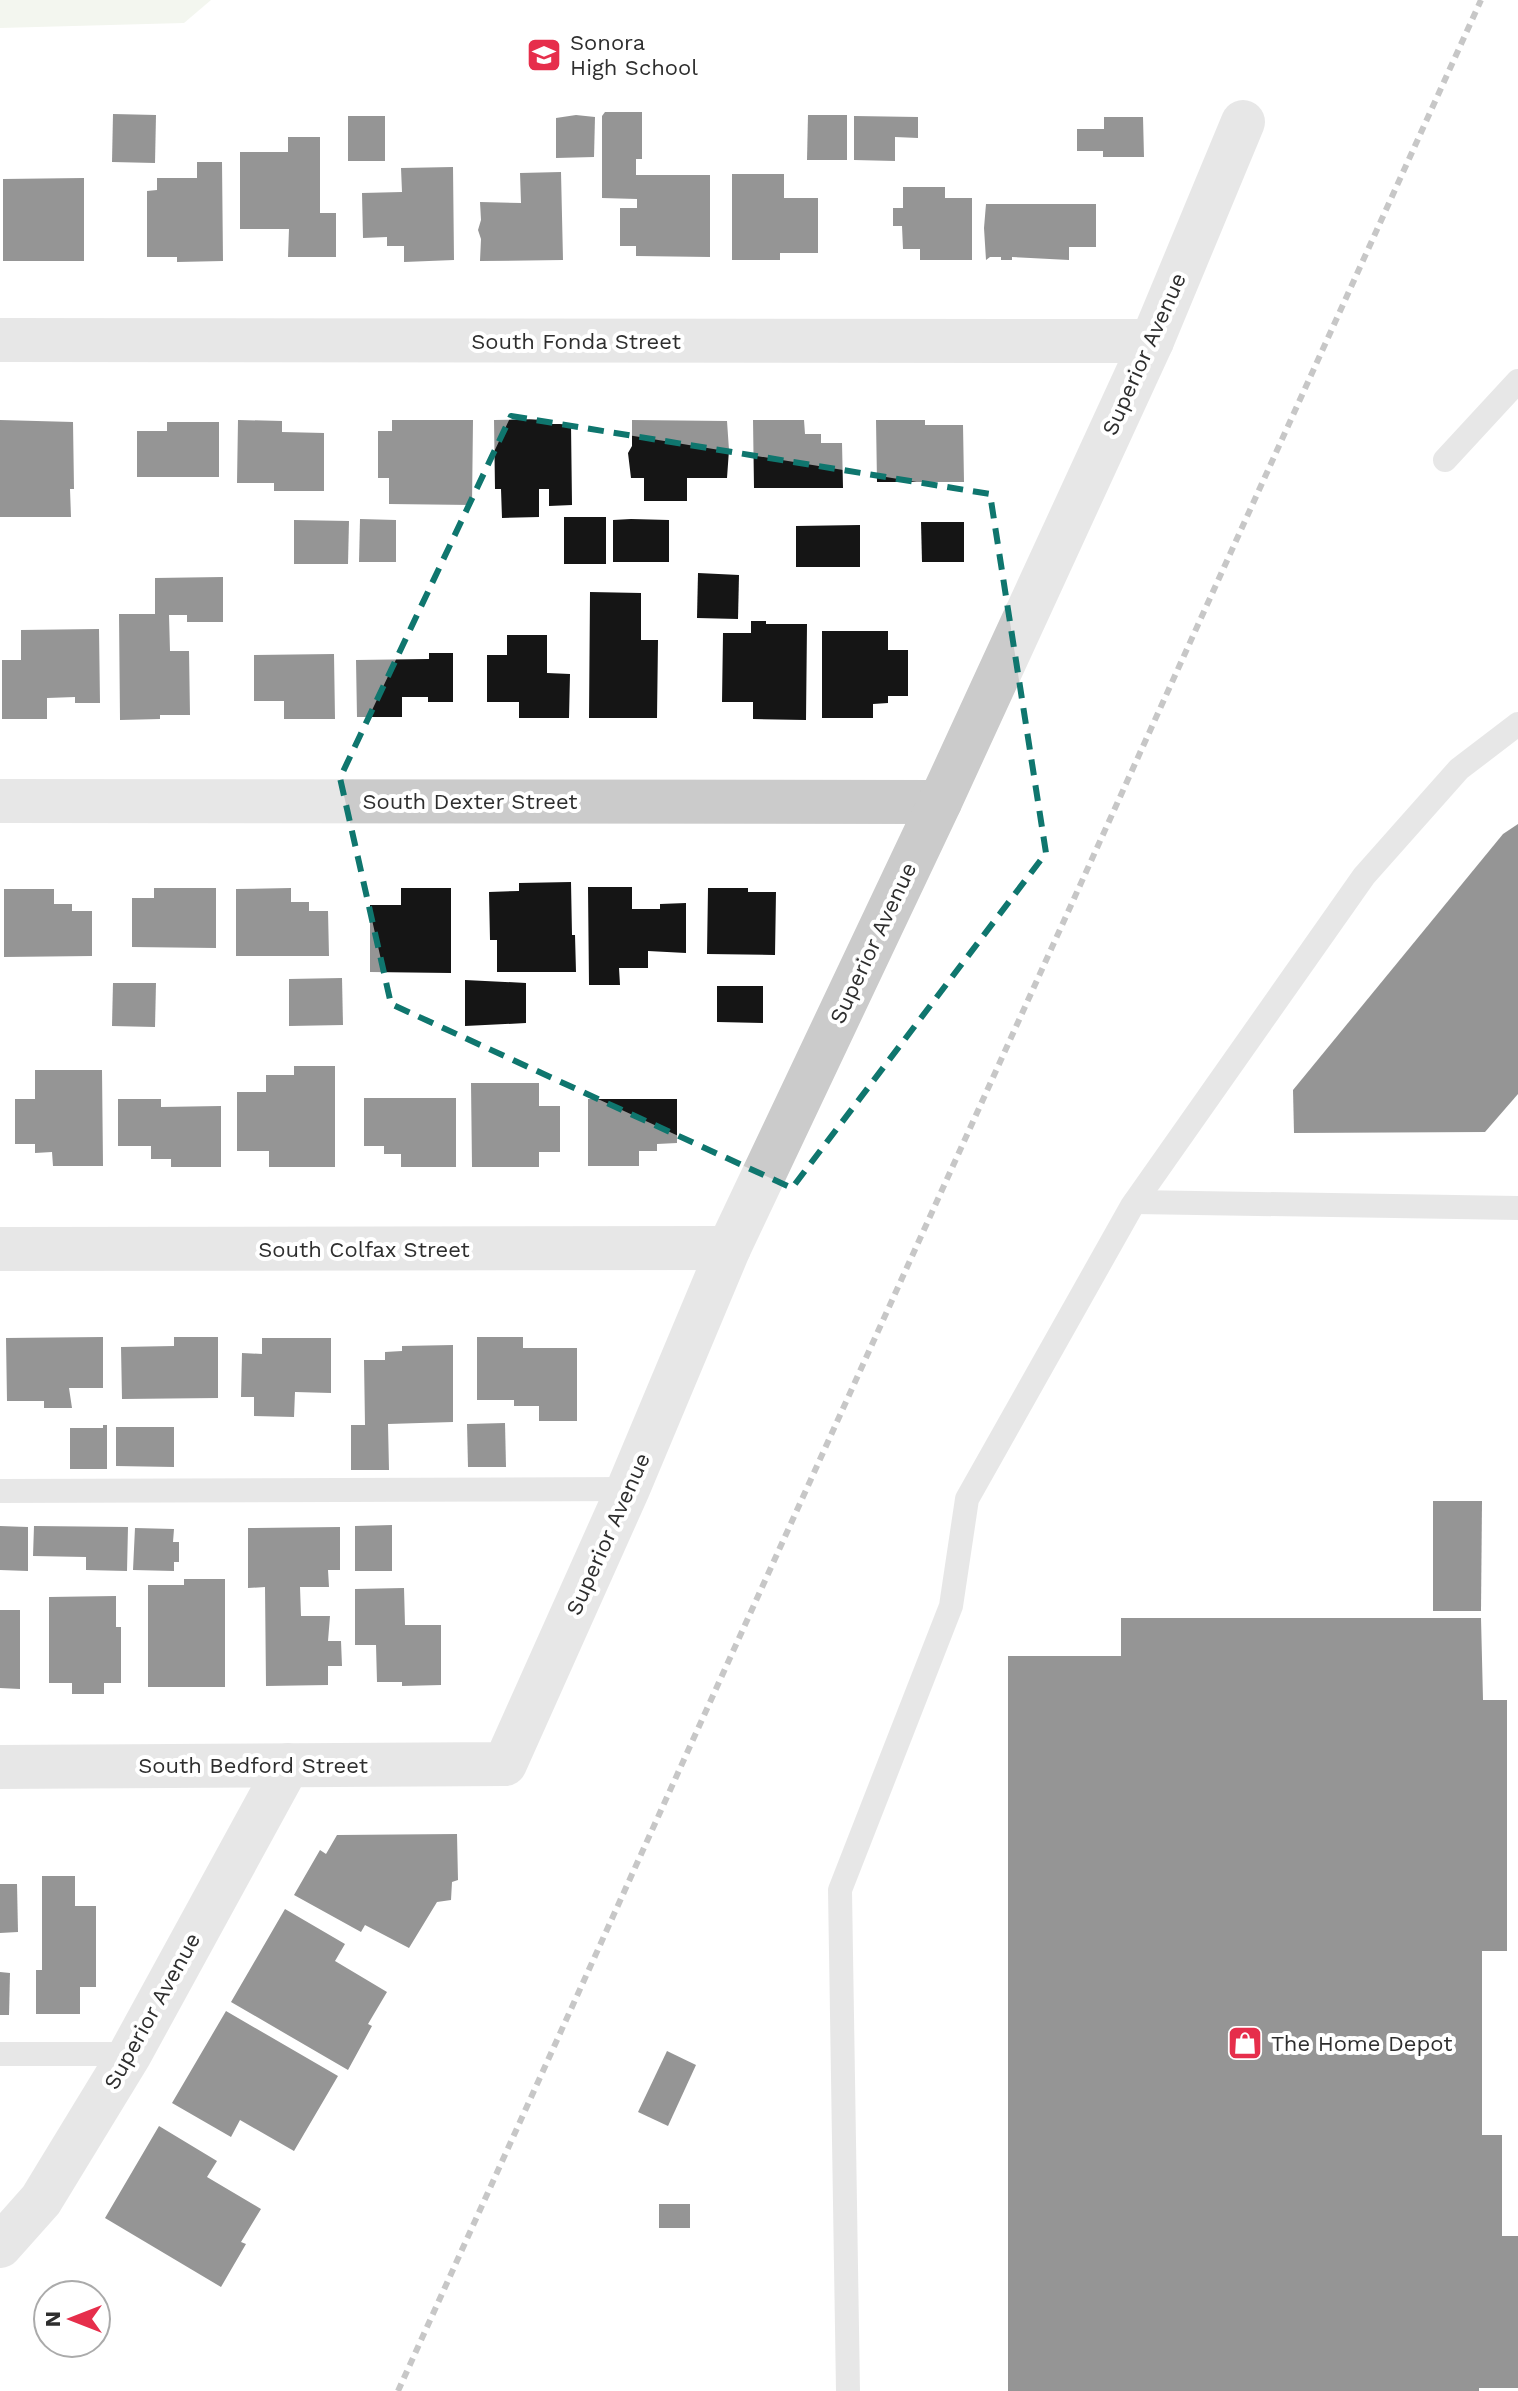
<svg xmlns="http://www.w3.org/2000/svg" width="1518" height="2391" font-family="'Work Sans',sans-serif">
  <rect width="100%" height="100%" fill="#fff"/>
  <path fill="#e5ebdb" d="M0,0H211L184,23L0,28Z"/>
  <g fill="#151515">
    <path d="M605,112H642V159H636V175H710V257L636,256V246H620V208H637V199L602,198V116Z"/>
    <path d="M113,114L156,115L155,163L112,162Z"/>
    <path d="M576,115L595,117L594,157L556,158V118Z"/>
    <path d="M808,115H847V160H807Z"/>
    <rect x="348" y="116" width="37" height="45"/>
    <path d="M854,116L918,117V138L895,137V161L854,160Z"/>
    <path d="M1104,117H1143L1144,157H1103V151H1077V129H1104Z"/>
    <path d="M288,137H320V213H336V257H288L289,229H240V152H288Z"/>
    <path d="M197,162H222L223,261L177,262V257H147V191L157,190V178H197Z"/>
    <path d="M453,167L454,260L404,262V246H387V237L363,238L362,193L402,192L401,168Z"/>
    <path d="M561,172L563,260L480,261L481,239L478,230L481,220L480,202L521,203L520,173Z"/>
    <path d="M732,174H784V198H818V253H780V260H732Z"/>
    <path d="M84,178V261H3V179Z"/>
    <path d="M903,187H945V198H972V260H920V249H903L902,226H893V208H903Z"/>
    <path d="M986,204H1096V247H1069V260L1012,257V260H1001V257H990L986,260L984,228Z"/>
    <path d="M541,419V424H571L572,505L549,506V489H539V517L502,518L501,489H495L494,420Z"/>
    <path d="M0,420L73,422L74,489H70L71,517H0Z"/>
    <path d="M238,420L282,421V432L324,433V491H274V483H237Z"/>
    <path d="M392,420H473L472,505L389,504V478H378V431H392Z"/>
    <path d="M632,420L727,421L729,450L727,478H687V501H644V478H631L628,453L632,446Z"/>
    <path d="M753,420H804L805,434H821V443H842L843,488H754Z"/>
    <path d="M876,420H925V425H963L964,482H877Z"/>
    <path d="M167,422H219V477H137V431H167Z"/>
    <rect x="564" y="517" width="42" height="47"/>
    <path d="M360,519L396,520V562H359Z"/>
    <path d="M631,519L669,520V562H613V520Z"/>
    <path d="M294,520L349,521L348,564H294Z"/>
    <path d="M921,522H964V562H922Z"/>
    <path d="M860,525V567H796V526Z"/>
    <path d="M698,573L739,575L738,619L697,618Z"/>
    <path d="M223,577V622H187V615H169L170,651H189L190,715H160V719L120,720L119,614H155V578Z"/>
    <path d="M590,592L641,593V640H658L657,718H589Z"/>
    <path d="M751,621H766V624H807L806,720L753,719V702H722L723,633H751Z"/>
    <path d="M99,629L100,703H75V697L47,698V719H2V660H21V630Z"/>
    <path d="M822,631H888V650H908V696H888V703L873,704V718H822Z"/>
    <path d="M507,635H547V673L570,674L569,718H519V702H487V655H507Z"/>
    <path d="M429,653H453V702H428V697H402V717H357L356,660L429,659Z"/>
    <path d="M334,654L335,719H284V701H254V655Z"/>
    <path d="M1518,824V1094L1485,1132L1294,1133L1293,1090L1503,834Z"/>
    <path d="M571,882L572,935H575L576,972H497V940H490L489,892L519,891V883Z"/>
    <path d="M588,887H632V909H660V904L686,903V953L648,951V968H619L620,985H589Z"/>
    <path d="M154,888H216V948L132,947V898H154Z"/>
    <path d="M291,888V902H309V911H328L329,956H236V889Z"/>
    <path d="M401,888H451V973L370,972V905H401Z"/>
    <path d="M708,888H748V892H776L775,955L707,954Z"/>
    <path d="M4,889H54V904H72V911H92V956L4,957Z"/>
    <path d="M342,978L343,1025L289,1026V979Z"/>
    <path d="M465,980L526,983V1023L465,1026Z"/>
    <path d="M113,983H156L155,1027L112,1026Z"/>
    <path d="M717,986H763V1023L717,1022Z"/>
    <path d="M294,1066H335V1167H269V1151H237V1092H266V1075H294Z"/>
    <path d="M35,1070H102L103,1166H53L52,1152L35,1153V1144H15V1099H35Z"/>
    <path d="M471,1083H539V1106H560V1152H539V1167H472Z"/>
    <path d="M364,1098H456V1167H401V1154H384V1146H364Z"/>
    <path d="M118,1099H161V1107L221,1106V1167H171V1159H151V1146H118Z"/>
    <path d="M588,1099H677V1143L657,1144V1151H639V1166H588Z"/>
    <path d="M103,1337V1388H69L72,1408H44V1401H7L6,1338Z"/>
    <path d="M174,1337H218V1398L122,1399L121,1347L174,1346Z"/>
    <path d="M477,1337H523V1348H577V1421H539V1406H514V1400H477Z"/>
    <path d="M262,1338H331V1393L295,1392L294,1417L254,1416V1397H241L242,1353L262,1354Z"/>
    <path d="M453,1345V1422L388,1424L389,1470H351V1425H365L364,1360H385V1352L402,1351V1346Z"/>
    <path d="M505,1423L506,1467H468L467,1424Z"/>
    <path d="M103,1425H107V1469H70V1428H103Z"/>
    <path d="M116,1427H174V1467L116,1466Z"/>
    <path d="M1433,1501H1482L1481,1611H1433Z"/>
    <path d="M392,1525V1571H355V1526Z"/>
    <path d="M0,1526L28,1527V1571L0,1570Z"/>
    <path d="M34,1526L128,1527L127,1571L86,1570V1557L33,1556Z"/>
    <path d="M340,1527V1570H328L329,1587H300L301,1616H330L328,1641H341L342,1666H328V1685L266,1686L265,1587L248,1588V1528Z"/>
    <path d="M135,1528L174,1529L173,1542H179V1562H174V1571L133,1570Z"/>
    <path d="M184,1579H225V1687H148V1585H184Z"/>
    <path d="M404,1588L405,1625H441V1685L402,1686V1682H377L376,1645H355V1589Z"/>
    <path d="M116,1596V1627H121V1683H104V1694H72V1683H49V1597Z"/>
    <path d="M0,1610H20V1689L0,1688Z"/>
    <path d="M1121,1618H1481L1483,1700H1507V1951H1482V2135H1502V2236H1518V2388H1479V2391H1008V1656H1121Z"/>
    <path d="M457,1834L458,1880L452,1882L451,1900L437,1902L409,1948L365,1925L361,1932L294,1895L320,1850L326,1854L337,1835Z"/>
    <path d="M42,1876H75V1906H96V1987H80V2014H36V1970H42Z"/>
    <path d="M0,1884H17L18,1932L0,1933Z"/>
    <path d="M285,1909L345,1944L335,1961L387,1992L368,2024L372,2026L348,2070L231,2002Z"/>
    <path d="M0,1972L10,1973L9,2015H0Z"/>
    <path d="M226,2011L338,2076L294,2151L240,2120L231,2137L172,2103Z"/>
    <path d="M667,2051L696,2065L668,2126L638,2112Z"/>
    <path d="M159,2126L217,2161L207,2177L261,2209L241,2242L246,2244L221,2287L105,2218Z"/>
    <rect x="659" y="2204" width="31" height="24"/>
  </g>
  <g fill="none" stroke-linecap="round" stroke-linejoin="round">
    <g stroke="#cbcbcb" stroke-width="24">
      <path d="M1445,460L1518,381"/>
      <path d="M1135,1202L1518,1208"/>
      <path d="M0,1491L628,1489"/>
      <path d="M0,2054H130"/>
      <path d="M848,2391L840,1890L951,1606L967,1499L1132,1206L1364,876L1459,769L1518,724"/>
    </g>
    <g stroke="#cbcbcb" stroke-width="44">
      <path d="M0,340L1152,341"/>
      <path d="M0,801L940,802"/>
      <path d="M0,1249L729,1248"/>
      <path d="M0,1767L505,1764L628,1489L729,1248L940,802L1152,341L1243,122"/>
      <path d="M0,2246L41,2200L130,2054L288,1765"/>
    </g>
    <path stroke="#838383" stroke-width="6" stroke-dasharray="8 6" stroke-linecap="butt" d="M398,2391L1481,0"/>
  </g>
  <path d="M0 0H1518V2391H0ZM511,416L990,494L1046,853L792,1188L391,1004L340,778Z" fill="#fff" fill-opacity=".55" fill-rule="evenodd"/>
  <path fill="none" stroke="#0f766e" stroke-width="6" stroke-dasharray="16 10" stroke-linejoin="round" d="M511,416L990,494L1046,853L792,1188L391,1004L340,778Z"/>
  <defs>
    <g id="school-square" transform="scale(1.8)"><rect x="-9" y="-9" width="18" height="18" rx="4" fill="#e62e4b" stroke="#fff"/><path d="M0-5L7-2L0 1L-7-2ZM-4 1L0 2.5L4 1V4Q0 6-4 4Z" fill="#fff"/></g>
    <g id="shop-square" transform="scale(1.8)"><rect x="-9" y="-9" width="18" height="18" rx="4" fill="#e62e4b" stroke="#fff"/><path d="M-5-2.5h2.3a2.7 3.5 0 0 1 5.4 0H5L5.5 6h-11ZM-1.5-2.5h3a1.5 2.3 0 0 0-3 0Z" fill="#fff"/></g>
  </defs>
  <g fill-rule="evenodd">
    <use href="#school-square" x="544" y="55"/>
    <use href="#shop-square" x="1245" y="2043"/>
  </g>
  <g text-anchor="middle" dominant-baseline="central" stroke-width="8" stroke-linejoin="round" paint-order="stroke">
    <g font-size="22" fill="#2e2e2e" stroke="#fff" text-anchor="start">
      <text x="570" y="42">Sonora<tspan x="570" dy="25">High School</tspan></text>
      <text x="1271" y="2043">The Home Depot</text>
    </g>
    <g font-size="22" fill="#2e2e2e" stroke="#fff">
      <text x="576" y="341">South Fonda Street</text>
      <text transform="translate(1144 354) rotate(-66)">Superior Avenue</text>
      <text x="470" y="801">South Dexter Street</text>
      <text transform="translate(873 943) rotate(-65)">Superior Avenue</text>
      <text x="364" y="1249">South Colfax Street</text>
      <text transform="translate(608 1534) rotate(-66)">Superior Avenue</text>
      <text x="253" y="1765">South Bedford Street</text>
      <text transform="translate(152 2011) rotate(-61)">Superior Avenue</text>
    </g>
  </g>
  <g transform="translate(72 2319) rotate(270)"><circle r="38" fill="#ffffff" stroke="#ababab" stroke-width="2"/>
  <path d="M0-6L14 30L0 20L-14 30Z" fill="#e62e4b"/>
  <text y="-12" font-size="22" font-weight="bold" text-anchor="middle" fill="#2e2e2e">N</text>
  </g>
</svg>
